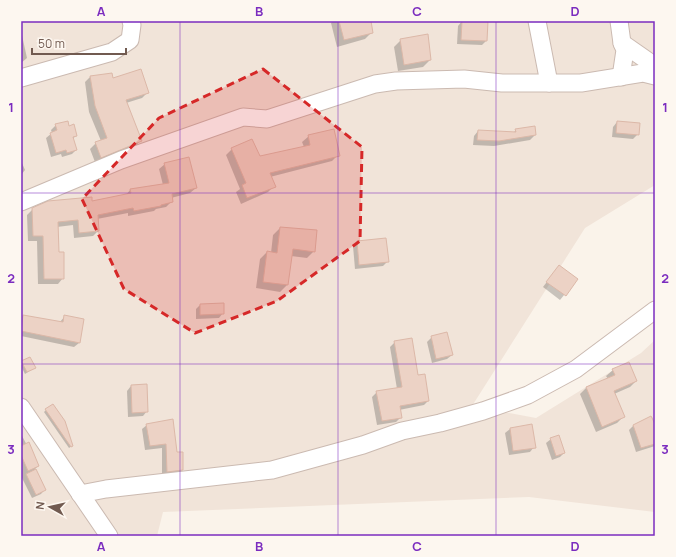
<svg xmlns="http://www.w3.org/2000/svg" width="676" height="557" font-family="Manrope,sans-serif">
  <rect width="100%" height="100%" fill="#faf3ea"/>
  <path fill="#f1e4d9" d="M21,21H655V185L585,228L472,406L536,418L641,353L655,340V512L529,497L163,512L157,536H21Z"/>
  <g fill="#0003">
    <path d="M333,21H369L372,32L365,39L337,47L331,23Z"/>
    <path d="M462,21L486,41L482,45L457,44L458,26Z"/>
    <path d="M21,31L27,58L21,63Z"/>
    <path d="M401,40L430,60L423,67L398,71L394,47Z"/>
    <path d="M91,76L112,79L148,92L142,98L126,103L140,141L135,147L95,162L90,149L96,143L101,141L89,112L85,82Z"/>
    <path d="M617,122L638,134L633,139L612,137L613,127Z"/>
    <path d="M56,125L76,135L73,139L76,150L72,154L62,157L61,154L51,157L46,138L52,133L51,130Z"/>
    <path d="M516,130L535,135L530,140L494,146L473,145L474,136L478,131L513,133Z"/>
    <path d="M309,136L338,155L332,161L270,177L274,186L268,192L241,204L236,192L240,189L226,155L232,149L259,157L304,147L302,142Z"/>
    <path d="M21,161L25,170L21,175Z"/>
    <path d="M165,164L196,188L190,193L171,198L172,201L166,207L156,209L154,211L128,216V213L97,219L98,231L93,236L74,238L73,225L57,227L58,253L63,278L58,284H38L37,241H28L27,215L33,209L91,202L126,195L130,190L163,185L159,169Z"/>
    <path d="M280,228L316,231L314,251L307,258L291,256L287,285L280,292L256,288L260,259L267,252L271,253L273,235Z"/>
    <path d="M357,242L388,261L383,266L355,269L353,246Z"/>
    <path d="M559,266L577,279L560,300L543,287Z"/>
    <path d="M200,305L223,313L219,318L196,319V309Z"/>
    <path d="M23,316L60,322L65,316L79,343L74,347L21,336V318Z"/>
    <path d="M432,337L452,355L447,359L432,363L427,342Z"/>
    <path d="M395,342L418,376L428,401L424,405L399,410L401,417L396,422L377,425L372,397L377,392L397,389L390,347Z"/>
    <path d="M22,362L34,368L25,374L21,366Z"/>
    <path d="M613,370L636,381L630,387L614,394L623,417L617,423L596,432L580,394L586,388L608,379L606,376Z"/>
    <path d="M131,386L147,411L143,416L128,417L127,391Z"/>
    <path d="M46,410L72,446L69,448L44,412Z"/>
    <path d="M652,417L655,427V446L636,452L629,430L633,426Z"/>
    <path d="M147,425L176,453L182,470L178,474L162,476V448L145,450L142,429Z"/>
    <path d="M531,425L534,447L530,452L509,455L505,433L510,429Z"/>
    <path d="M21,434L38,466L35,469L45,489L41,494L32,498L21,476Z"/>
    <path d="M551,439L564,453L560,457L552,460L546,443Z"/>
  </g>
  <g fill="#ecd2c5" stroke="#dcb8a8">
    <path d="M339,21H371L373,33L344,40Z"/>
    <path d="M462,21H488L487,41L461,40Z"/>
    <path d="M428,34L431,60L404,65L400,39Z"/>
    <path d="M141,69L149,93L126,100L142,141L101,158L95,142L107,138L95,106L90,76L112,73L113,78Z"/>
    <path d="M68,121L69,126L74,124L77,136L73,137L77,150L67,153L66,150L56,153L50,133L57,130L55,124Z"/>
    <path d="M617,121L640,123L639,135L616,133Z"/>
    <path d="M535,126L536,135L499,141L477,140L478,130L516,132L515,129Z"/>
    <path d="M334,129L340,156L270,173L276,187L247,198L242,185L246,183L231,148L252,139L260,156L310,145L308,135Z"/>
    <path d="M189,157L197,188L172,194L173,202L161,205V206L134,211L133,208L98,215L99,231L79,233L78,220L58,222L59,252H64V279H44L43,236H33L32,208L48,201L92,197V201L131,193L130,189L169,183L164,163Z"/>
    <path d="M280,227L317,230L315,252L293,249L288,285L263,282L267,251L277,253Z"/>
    <path d="M386,238L389,262L359,265L357,241Z"/>
    <path d="M559,265L578,279L566,296L546,282Z"/>
    <path d="M224,303V314L200,315V304Z"/>
    <path d="M23,315L63,322L64,315L84,319L80,343L21,331Z"/>
    <path d="M447,332L453,355L436,359L431,336Z"/>
    <path d="M412,338L418,375L425,374L429,401L400,406L402,418L382,421L376,391L402,387L394,341Z"/>
    <path d="M30,357L36,368L27,372L21,361Z"/>
    <path d="M629,362L637,381L614,391L625,417L602,427L586,387L615,375L612,369Z"/>
    <path d="M147,384L148,412L132,413L131,385Z"/>
    <path d="M53,404L65,421L73,446L71,447L45,409Z"/>
    <path d="M651,416L655,424V444L641,448L633,425Z"/>
    <path d="M173,419L177,452H183V470L167,472L166,444L150,446L146,424Z"/>
    <path d="M532,424L536,448L513,451L510,428Z"/>
    <path d="M559,435L565,453L556,456L550,438Z"/>
    <path d="M29,442L39,466L28,471L21,455V446Z"/>
    <path d="M36,469L46,490L36,495L26,474Z"/>
  </g>
  <g fill="none" stroke-linecap="round" stroke-linejoin="round">
    <g stroke="#cbbab1" stroke-width="19">
      <g id="minor">
        <path d="M537,21L549,83"/>
        <path d="M619,21L622,43L625,50L621,77"/>
        <path d="M622,43L655,66"/>
        <path d="M21,78L112,52L130,40L132,25L131,21"/>
        <path d="M21,202L121,160L243,117L267,119L375,84L396,81L464,79L502,83H581L643,73L655,76"/>
        <path d="M21,407L109,536"/>
        <path d="M80,494L106,489L272,470L363,445L402,431L440,423L483,411L528,395L576,369L655,310"/>
      </g>
    </g>
    <use href="#minor" stroke="#fff" stroke-width="17"/>
  </g>
  <path fill="#d62828" fill-opacity="0.2" stroke="#d62828" stroke-width="3" stroke-dasharray="8 5" stroke-linejoin="round" d="M263,69L362,147L360,241L277,301L195,333L124,289L82,199L159,118Z"/>
  <path fill="none" stroke="#7b2cbf" stroke-width="1" stroke-opacity="0.55" d="M180,21V536M338,21V536M496,21V536M21,193H655M21,364H655"/>
  <rect width="676" height="557" fill="none" stroke="#fdf7f0" stroke-width="44"/>
  <g transform="translate(50 507) rotate(278)" stroke="#fdf7f0" stroke-width="3" paint-order="stroke">
  <path d="M0-3L7 15L0 10L-7 15Z" fill="#715a50"/>
  <text y="-6" font-size="11" font-weight="bold" text-anchor="middle" fill="#715a50">N</text>
  </g>
  <path d="M32 48v6h94v-6" fill="none" stroke="#715a50" stroke-width="2"/>
  <text x="38" y="48" font-size="12" fill="#715a50" stroke="#fdf7f0" stroke-width="3" paint-order="stroke">50 m</text>
  <rect x="22" y="22" width="632" height="513" fill="none" stroke="#7b2cbf" stroke-width="1.5"/>
  <g font-size="13" text-anchor="middle" font-weight="bold" fill="#7b2cbf">
    <text x="101" y="16">A</text>
    <text x="259" y="16">B</text>
    <text x="417" y="16">C</text>
    <text x="575" y="16">D</text>
    <text x="11" y="112">1</text>
    <text x="665" y="112">1</text>
    <text x="11" y="283">2</text>
    <text x="665" y="283">2</text>
    <text x="11" y="454">3</text>
    <text x="665" y="454">3</text>
    <text x="101" y="551">A</text>
    <text x="259" y="551">B</text>
    <text x="417" y="551">C</text>
    <text x="575" y="551">D</text>
  </g>
</svg>
